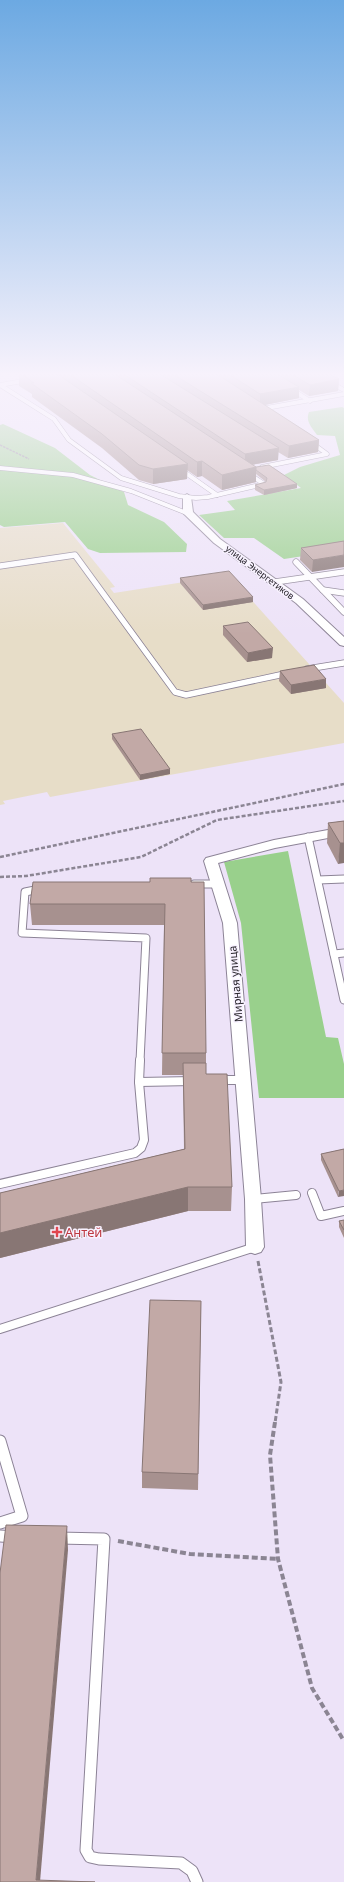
<svg xmlns="http://www.w3.org/2000/svg" width="344" height="1882" font-family="'Noto Sans',sans-serif">
  <rect width="100%" height="100%" fill="#ede3f8"/>
  <path fill="#e7ddc8" d="M63,523L115,587L110,588L114,593L229,575L344,703V743L50,797L47,792L3,801L5,804L0,805V528Z"/>
  <g fill="#99d08c">
    <path d="M342,407L344,408V550L284,559L254,538H224L199,515L235,510L227,501L301,488L284,475L300,467L340,455L335,436L317,435C312,428 305,421 309,412Z"/>
    <path d="M3,424L55,448L90,475L124,492L128,505L164,522L187,544L186,552L100,553L88,549L65,522L4,527L0,525V425Z"/>
    <path d="M288,851L326,1037L338,1038L344,1064V1098H259L241,923L224,862Z"/>
  </g>
  <g fill="none" stroke-linecap="round" stroke-linejoin="round">
    <g stroke="#8c8396" stroke-width="5">
      <g id="service-far4">
        <path d="M28,380L0,385L54,419L69,440L121,478L179,496L196,498L208,497L264,484L249,474"/>
        <path d="M331,383L344,390"/>
        <path d="M291,389L310,401"/>
        <path d="M261,409L344,394"/>
        <path d="M262,467L327,454L312,443"/>
        <path d="M0,468L73,475L131,491L189,514"/>
        <path d="M180,469L217,495"/>
      </g>
    </g>
    <g stroke="#8c8396" stroke-width="7">
      <g id="service-far3">
        <path d="M296,562L344,612"/>
        <path d="M0,566L75,555L175,692L186,695L289,673"/>
        <path d="M275,582L344,572"/>
        <path d="M323,590L344,593"/>
        <path d="M307,669L344,663"/>
      </g>
    </g>
    <g stroke="#8c8396" stroke-width="9">
      <g id="service-far2">
        <path d="M308,837L344,1000"/>
        <path d="M318,880L344,879"/>
        <path d="M194,884H218"/>
        <path d="M40,889L25,892L22,933L146,938L140,1061"/>
        <path d="M334,954L344,953"/>
      </g>
    </g>
    <g stroke="#8c8396" stroke-width="10">
      <g id="service-far1">
        <path d="M140,1060L139,1082L193,1081"/>
        <path d="M217,1080H243"/>
        <path d="M0,1184L135,1153L141,1148L144,1140L139,1082"/>
        <path d="M312,1193L321,1216L344,1211"/>
        <path d="M253,1199L296,1195"/>
        <path d="M0,1329L255,1247"/>
      </g>
    </g>
    <g stroke="#8c8396" stroke-width="13">
      <g id="service">
        <path d="M0,1441L22,1516L0,1523"/>
        <path d="M0,1536L14,1537"/>
        <path d="M58,1538L104,1539L86,1850L90,1857L99,1859L181,1863L192,1871L197,1882"/>
      </g>
    </g>
    <g stroke="#8c8396" stroke-width="2">
      <g id="minor">
        <path d="M187,494L191,497L193,512L220,539L303,599L344,637V646L340,645L296,603L214,543L183,513V497Z"/>
        <path d="M344,827V835L275,848L218,863L237,923L261,1199L264,1247L261,1252L255,1254L249,1252L246,1247L245,1199L223,923L204,861L206,858L274,840Z"/>
      </g>
    </g>
    <path stroke="#8b8593" stroke-width="1.5" stroke-dasharray="2.5 1" stroke-linecap="butt" d="M0,445L29,459"/>
    <g stroke="#8b8593" stroke-width="2.5" stroke-dasharray="4 2" stroke-linecap="butt">
      <path d="M0,857L344,784"/>
      <path d="M0,877L26,876L141,857L217,820L344,801"/>
    </g>
    <path stroke="#8b8593" stroke-width="3" stroke-dasharray="5 2.5" stroke-linecap="butt" d="M258,1261L281,1382L275,1423"/>
    <g stroke="#8b8593" stroke-width="4" stroke-dasharray="6 3" stroke-linecap="butt">
      <path d="M275,1422L270,1455L278,1559L312,1688L344,1741"/>
      <path d="M118,1541L190,1554L278,1559"/>
    </g>
    <use href="#service-far4" stroke="#fff" stroke-width="4"/>
    <use href="#service-far3" stroke="#fff" stroke-width="5.5"/>
    <use href="#service-far2" stroke="#fff" stroke-width="7"/>
    <use href="#service-far1" stroke="#fff" stroke-width="8"/>
    <use href="#service" stroke="#fff" stroke-width="11"/>
    <use href="#minor" fill="#fff" fill-rule="evenodd"/>
  </g>
  <g fill="#a7918f">
    <path d="M57,371H323L339,379L338,391L309,396L299,390V398L264,405L319,440L318,452L288,458L278,452V460L252,465L256,467L297,484V488L264,495L255,490V485L266,482L256,474V482L222,490L202,476L197,477L187,470V479L153,484L139,480L102,448L32,397V394L19,386V372L58,374Z"/>
    <path d="M344,541L312,572L300,560L301,548Z"/>
    <path d="M180,578L253,602L203,610L180,583Z"/>
    <path d="M223,626L272,658L247,662L223,635Z"/>
    <path d="M280,671L326,688L291,694L279,681Z"/>
    <path d="M112,734L170,774L140,780L112,739Z"/>
    <path d="M344,821L338,864L327,843L328,823Z"/>
    <path d="M191,878L206,1053V1074L232,1187L231,1211H188L0,1258V1193L184,1149L183,1075H162L164,925H32L30,904L150,882Z"/>
    <path d="M344,1149L338,1197L321,1160V1154Z"/>
    <path d="M344,1220V1238L339,1227V1221Z"/>
    <path d="M201,1301L198,1490L142,1488V1472Z"/>
  </g>
  <g fill="#887674">
    <path d="M339,379L338,391L309,396L310,385Z"/>
    <path d="M299,387V398L260,406V394Z"/>
    <path d="M319,440L318,452L288,458L289,446Z"/>
    <path d="M279,448L278,460L245,466V454Z"/>
    <path d="M202,461V476L197,477V462Z"/>
    <path d="M188,464L187,479L153,484V469Z"/>
    <path d="M256,467V482L222,490V475Z"/>
    <path d="M297,484V488L264,495V490Z"/>
    <path d="M344,555V567L312,572L313,560Z"/>
    <path d="M253,597V602L203,610V605Z"/>
    <path d="M273,648L272,658L247,662L248,653Z"/>
    <path d="M326,679V688L291,694V685Z"/>
    <path d="M170,769V774L140,780V775Z"/>
    <path d="M340,843H344V863L338,864Z"/>
    <path d="M188,1187V1211L0,1258V1233Z"/>
    <path d="M344,1190V1196L338,1197L339,1191Z"/>
    <path d="M67,1526L68,1550L40,1882L36,1880Z"/>
  </g>
  <g fill="#c2a9a6" stroke="#887674">
    <path d="M26,371H53L188,464L153,469L139,465L102,434L31,383H34L19,372Z"/>
    <path d="M65,371H110L256,467L222,475L202,461L197,462Z"/>
    <path d="M119,371H155L279,448L245,454Z"/>
    <path d="M168,371H212L319,440L289,446Z"/>
    <path d="M224,371H272L299,387L260,394Z"/>
    <path d="M286,371H323L339,379L310,385Z"/>
    <path d="M269,465L297,484L264,490L255,485L266,482L267,478L256,470V467Z"/>
    <path d="M344,541V555L313,560L301,548Z"/>
    <path d="M229,571L253,597L203,605L180,578Z"/>
    <path d="M248,622L273,648L248,653L223,626Z"/>
    <path d="M314,665L326,679L291,685L280,671Z"/>
    <path d="M141,729L170,769L140,775L112,734Z"/>
    <path d="M344,821V843H340L328,823Z"/>
    <path d="M150,878H191V882H204L206,1053H162L165,904H30L33,882H150Z"/>
    <path d="M183,1063H206V1074H227L232,1187H188L0,1233V1193L185,1149Z"/>
    <path d="M344,1149V1190L339,1191L321,1154Z"/>
    <path d="M344,1220V1230L339,1221Z"/>
    <path d="M150,1300L201,1301L198,1474L142,1472Z"/>
    <path d="M6,1525L67,1526L36,1880L95,1882H0V1573Z"/>
  </g>
  <linearGradient id="sky" x2="0" y2="1"><stop stop-color="#6ca9e2"/><stop offset="0.59" stop-color="#f7f2fc"/><stop offset="1" stop-color="#f7f2fc" stop-opacity="0"/></linearGradient>
  <rect width="344" height="634" fill="url(#sky)"/>
  <path fill="#e0444e" stroke="#f8f2ff" stroke-width="1.5" d="M55 1226h4v4h4v4h-4v4h-4v-4h-4v-4h4z"/>
  <g text-anchor="middle" dominant-baseline="central" stroke-width="3" stroke-linejoin="round" paint-order="stroke">
    <g font-size="9" fill="#26232a" stroke="#f8f2ff">
      <text transform="translate(260 572) rotate(37)">улица Энергетиков</text>
    </g>
    <g font-size="11" fill="#26232a" stroke="#f8f2ff">
      <text transform="translate(235 984) rotate(-95)">Мирная улица</text>
    </g>
    <g font-size="13" fill="#be3a42" stroke="#f8f2ff" text-anchor="start">
      <text x="65" y="1232">Антей</text>
    </g>
  </g>
</svg>
